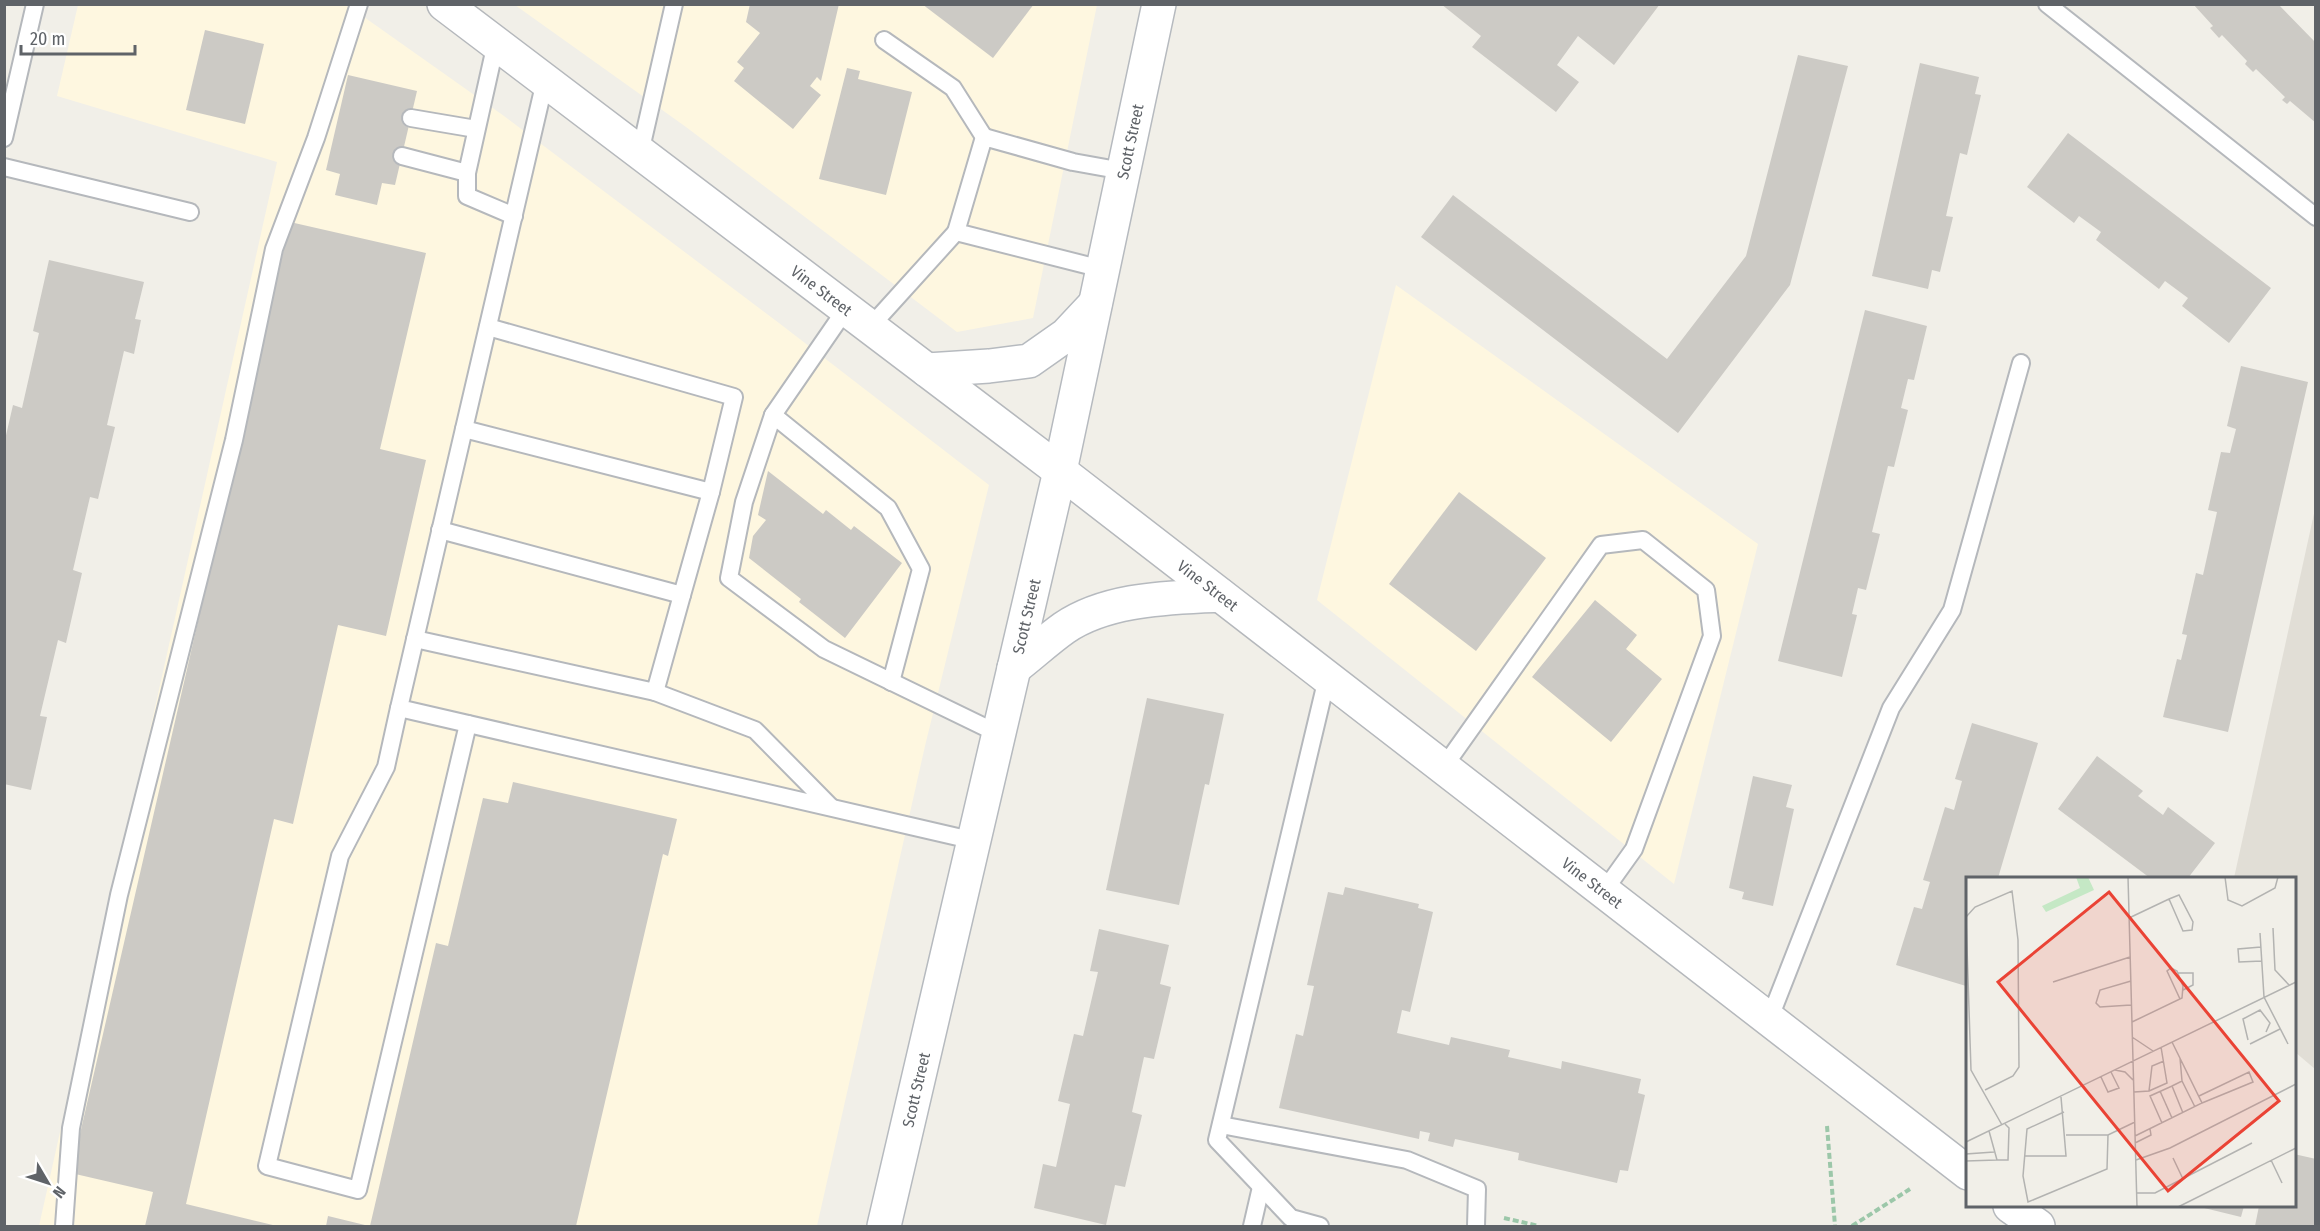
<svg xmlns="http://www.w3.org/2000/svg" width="2320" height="1231" font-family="'Fira Sans Condensed',sans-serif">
  <rect width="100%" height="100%" fill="#f1efe8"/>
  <g fill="#fef7e0">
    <path d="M78,5H347L504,116L779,323L989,485L925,746L817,1226H39L277,162L57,96Z"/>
    <path d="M515,5H1097L1033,318L957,332L686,127Z"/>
    <path d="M1396,285L1758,544L1674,884L1317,600Z"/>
  </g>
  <path fill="#e1ded6" d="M2315,509V1069L2295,1052L2294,878H2234Z"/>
  <g fill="#cccac5">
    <path d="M750,4H839L821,81L817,77L810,86L821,95L793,129L734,81L744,68L737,62L760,33L746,22Z"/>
    <path d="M922,4H1034L993,58Z"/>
    <path d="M1441,4H1660L1614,65L1578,36L1557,65L1579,82L1556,112L1472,47L1481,36Z"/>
    <path d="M2193,4H2278L2316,43V123L2290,101L2287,104L2282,100L2285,97L2256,69L2253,72L2245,64L2247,61L2222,35L2219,38L2210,28L2213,26Z"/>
    <path d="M205,30L264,44L245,124L186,110Z"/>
    <path d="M1798,55L1848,66L1790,285L1678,433L1421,237L1453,195L1667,359L1746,256Z"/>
    <path d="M1920,63L1979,77L1975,94L1981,95L1967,155L1960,153L1946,216L1953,217L1940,272L1932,270L1928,289L1872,276Z"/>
    <path d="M847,68L860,71L858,79L912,92L886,195L819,179Z"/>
    <path d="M348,75L417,91L395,185L382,183L377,205L335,195L340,174L326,170Z"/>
    <path d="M2068,133L2271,288L2229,343L2182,306L2188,298L2165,281L2159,289L2096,240L2101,232L2079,216L2074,223L2027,187Z"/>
    <path d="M290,222L426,253L380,449L426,460L386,636L338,625L293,824L274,819L186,1204L277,1226H145L153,1192L71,1173Z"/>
    <path d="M49,260L144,282L135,319L141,320L134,354L124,351L107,425L115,427L98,499L90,497L73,570L82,573L66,643L58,640L40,716L47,717L31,790L4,784V444L13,405L22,408L39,333L33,331Z"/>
    <path d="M1865,310L1927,326L1914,380L1908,379L1901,408L1908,410L1894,467L1888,466L1872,532L1880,534L1866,590L1858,588L1852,614L1857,615L1842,677L1778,661Z"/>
    <path d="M2241,366L2308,382L2228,732L2163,717L2177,659L2181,660L2187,635L2182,634L2196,573L2203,575L2217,512L2208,510L2221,452L2230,453L2236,429L2227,426Z"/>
    <path d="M768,471L823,514L826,510L851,530L854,526L902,563L845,638L799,602L801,599L749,558L753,536L766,520L758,515Z"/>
    <path d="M1459,492L1546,558L1476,651L1389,584Z"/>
    <path d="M1595,600L1637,635L1626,649L1662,679L1611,742L1532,677Z"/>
    <path d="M1147,698L1224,714L1209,785L1205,784L1179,905L1106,890Z"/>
    <path d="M1972,723L2038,743L1998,878H1968V979L1966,986L1896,965L1914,907L1922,909L1930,882L1923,880L1945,807L1954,810L1962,781L1955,779Z"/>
    <path d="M2097,756L2143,791L2138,796L2163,815L2168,807L2215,843L2188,878H2150L2058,809Z"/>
    <path d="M1753,776L1792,785L1786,807L1794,809L1773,906L1742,899L1744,892L1729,888Z"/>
    <path d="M513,782L677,819L668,856L663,854L576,1226H370L436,943L448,946L483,798L508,803Z"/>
    <path d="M1345,887L1419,904L1418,908L1433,912L1410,1012L1402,1010L1397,1033L1449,1045L1451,1037L1510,1050L1508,1057L1561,1069L1562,1061L1641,1079L1638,1093L1645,1095L1628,1171L1620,1170L1617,1183L1518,1160L1519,1153L1455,1139L1453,1147L1428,1141L1430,1133L1420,1131L1419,1139L1279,1108L1296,1034L1303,1036L1314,986L1307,985L1328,892L1343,895Z"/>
    <path d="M1099,929L1169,945L1160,984L1171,987L1154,1059L1144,1057L1132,1112L1142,1115L1125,1187L1115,1185L1106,1225L1034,1208L1043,1164L1056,1167L1070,1104L1058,1101L1074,1034L1083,1036L1098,972L1090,971Z"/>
    <path d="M2294,1154L2316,1159V1226H2255L2259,1206H2294Z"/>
    <path d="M2196,1206H2244L2241,1217Z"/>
    <path d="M328,1216L369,1226H326Z"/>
  </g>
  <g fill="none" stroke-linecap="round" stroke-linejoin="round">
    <g stroke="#b5b8bc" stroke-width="20">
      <g id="service">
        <path d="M2047,4L2316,217"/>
        <path d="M884,40L953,88L984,137"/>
        <path d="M496,43L467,173V196L514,216"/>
        <path d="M545,81L399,708L975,841"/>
        <path d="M411,118L476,129"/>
        <path d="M4,138L35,4"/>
        <path d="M640,153L674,4"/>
        <path d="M402,156L467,173"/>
        <path d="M4,167L190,212"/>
        <path d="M1102,269L956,232L984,137L1073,162L1123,171"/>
        <path d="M846,309L773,415L888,508L921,569L891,682"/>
        <path d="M870,327L956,232"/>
        <path d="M773,415L744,502L729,578L824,649L999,734"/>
        <path d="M464,429L711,492"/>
        <path d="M440,530L682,595L711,492L734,397L488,327"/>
        <path d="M415,639L655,692L682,595"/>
        <path d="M655,692L755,730L831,807"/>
        <path d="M399,708L386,767L340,856L267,1166L358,1190L468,724"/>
        <path d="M1443,768L1601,545L1643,540L1706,590L1712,636L1634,849L1604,891"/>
        <path d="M1769,1020L1891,708L1952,610L2021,363"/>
        <path d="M1221,1125L1407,1160L1477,1189L1476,1226"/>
        <path d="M64,1226L71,1128L119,895L234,440L274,249L316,138L359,4"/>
        <path d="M1252,1226L1261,1187"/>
        <path d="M1320,1226L1291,1218L1217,1140L1327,678"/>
      </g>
    </g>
    <g stroke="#b5b8bc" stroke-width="36">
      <g id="tertiary">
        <path id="s1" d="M444,4L1060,471L1968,1173"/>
        <path d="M2010,1206L2038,1226"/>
      </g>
    </g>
    <g stroke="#b6babf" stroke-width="36">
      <g id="secondary">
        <path d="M927,370L989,366L1029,361L1066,335L1095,304"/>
        <path d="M1014,668C1031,655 1047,640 1064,628C1108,598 1170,598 1220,595"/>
        <path id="s2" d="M884,1226L1060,471L1159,4"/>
      </g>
    </g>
    <g stroke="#9cc7a9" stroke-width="4" stroke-dasharray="6 3" stroke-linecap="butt">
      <path d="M1827,1126L1835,1226"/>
      <path d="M1504,1218L1539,1226"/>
      <path d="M1852,1226L1910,1189"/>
    </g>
    <use href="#service" stroke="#fff" stroke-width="16"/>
    <use href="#tertiary" stroke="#fff" stroke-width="33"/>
    <use href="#secondary" stroke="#fff" stroke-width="33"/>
  </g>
  <g text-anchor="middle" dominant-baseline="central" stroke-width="4.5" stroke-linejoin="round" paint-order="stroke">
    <g font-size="16" fill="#5f6368" stroke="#fff">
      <text stroke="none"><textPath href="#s2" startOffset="1112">Scott Street</textPath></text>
      <text stroke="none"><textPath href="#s1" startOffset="474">Vine Street</textPath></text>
      <text stroke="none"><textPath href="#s1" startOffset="960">Vine Street</textPath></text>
      <text stroke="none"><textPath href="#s2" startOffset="626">Scott Street</textPath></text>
      <text stroke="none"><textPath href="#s1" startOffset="1446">Vine Street</textPath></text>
      <text stroke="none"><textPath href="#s2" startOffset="140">Scott Street</textPath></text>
    </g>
  </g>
  <g transform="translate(1966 877)">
    <rect width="330" height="330" fill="#f1efe8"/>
    <path d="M110,0H122L128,13L80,35L76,29L114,11Z" fill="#c5e8c5"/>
    <path fill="none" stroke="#b3b3b1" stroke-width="1.5" d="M162,0L171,330M259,0L262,23L276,29L309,11L312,0M163,41L203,22L213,18L227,45L226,53L217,54L203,22M307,51L309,93L323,108M294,56L298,120L322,167M295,70L272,72L273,85L296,84M212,96H227V108L217,113M165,104L134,113L130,126L134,130L165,128M87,105L164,80M166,145L216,121L217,109L211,94L205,91L201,94L214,122M166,160L187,174M282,163L277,142L294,133L304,146L300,155M284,167L314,152M214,181L216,204M149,193L159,195L167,203M135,200L142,215L153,211L145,195M206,209L216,204L229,230M19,213L47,199L53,190L52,63L46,14L9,30L0,40L5,193L36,248M183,214L201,206L195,170M194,214L206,241M168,215L183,214L186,189L198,184M233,219L283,195L287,205L236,226M98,235L61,252L57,299L62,325L141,292L142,258M196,246L184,219L206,209L217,236M23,254L31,283H42L43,251L39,247M100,258H142L169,245M169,259L236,226L206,165M0,265L330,105M169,266L185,258L184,252M28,275L0,277V284L31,283M58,279H100L95,220M207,281L217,302M170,283L204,271L330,207M305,283L316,306M171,316H189L286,266M212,330L330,271"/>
    <path fill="#ea4335" fill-opacity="0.15" stroke="#ea4335" stroke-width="3" d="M143,15L313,224L202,314L32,105Z"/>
    <rect width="330" height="330" fill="none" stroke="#5f6368" stroke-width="3"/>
  </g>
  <rect width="2320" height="1231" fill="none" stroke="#5f6368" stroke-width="12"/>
  <g transform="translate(48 1183) rotate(129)" stroke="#ffffff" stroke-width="4.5" paint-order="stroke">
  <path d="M0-4.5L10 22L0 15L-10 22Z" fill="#5f6368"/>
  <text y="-9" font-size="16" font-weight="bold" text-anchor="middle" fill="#5f6368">N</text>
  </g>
  <path d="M21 45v9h114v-9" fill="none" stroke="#5f6368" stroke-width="3"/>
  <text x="30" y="45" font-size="18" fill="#5f6368" stroke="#ffffff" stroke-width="4.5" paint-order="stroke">20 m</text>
</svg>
